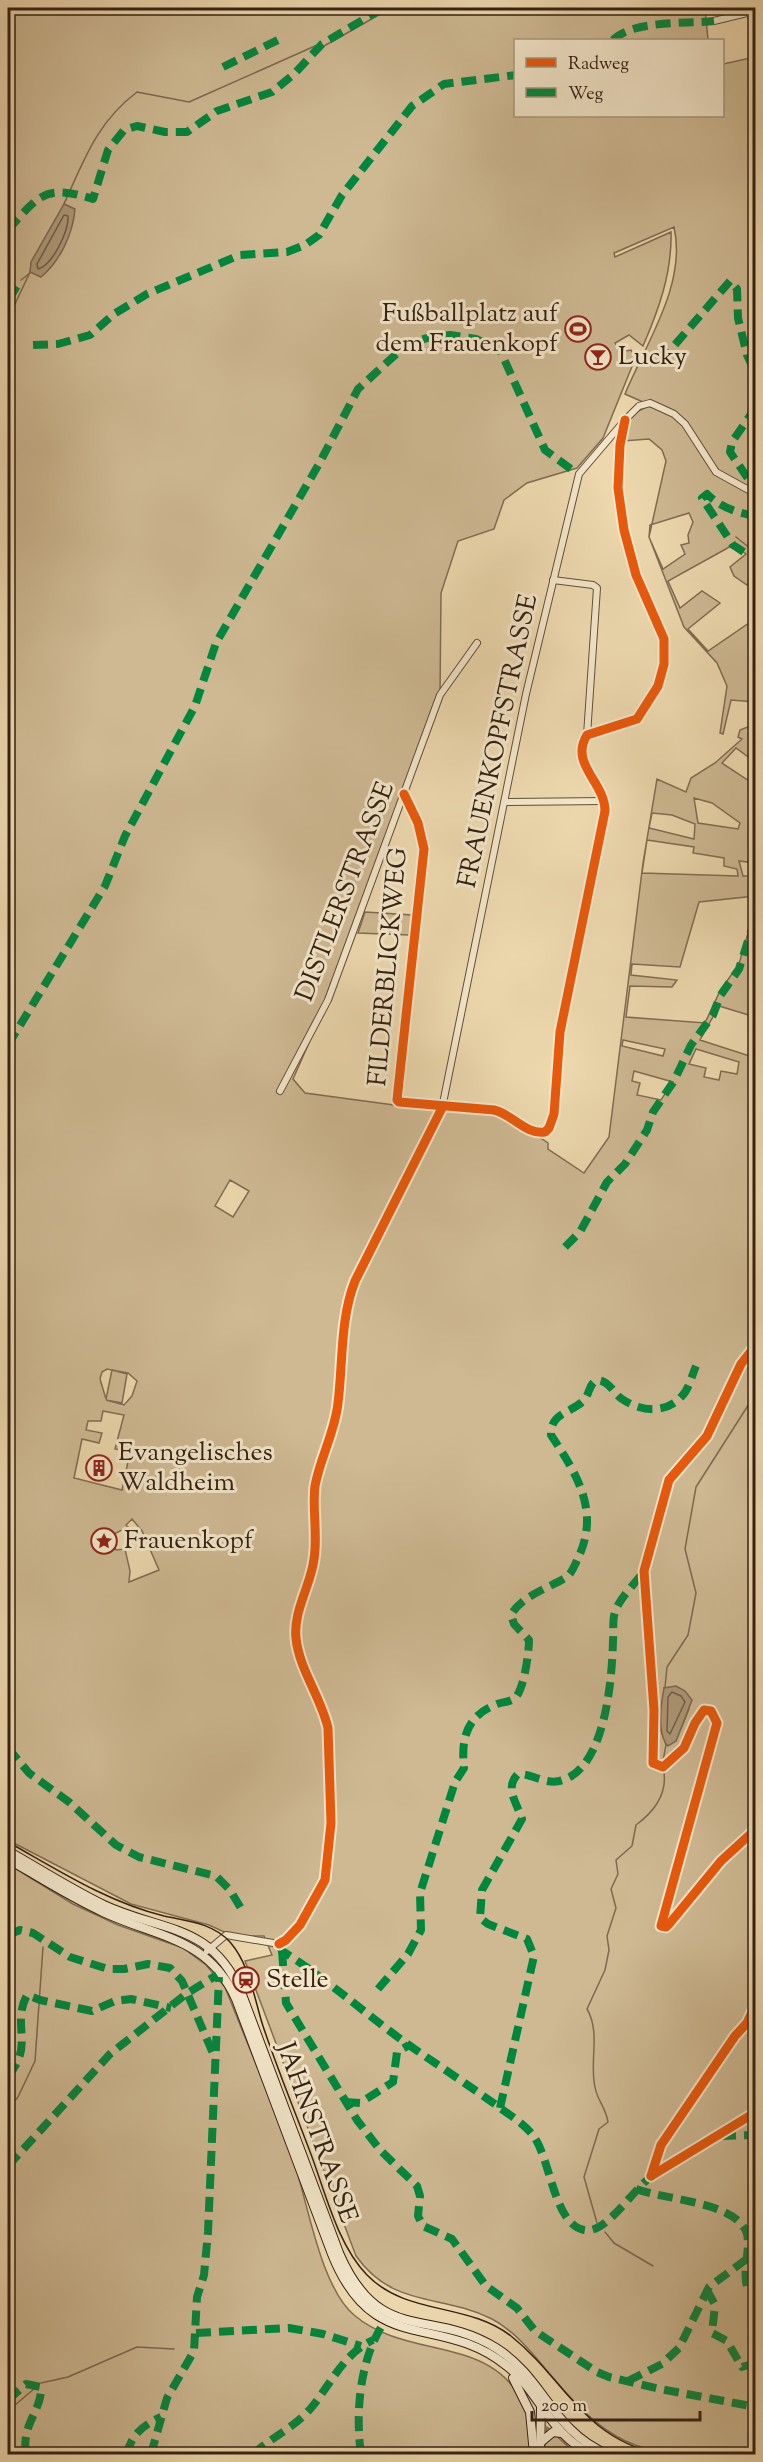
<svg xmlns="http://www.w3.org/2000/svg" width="763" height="2462" font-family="'Sorts Mill Goudy',serif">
  <rect width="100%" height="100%" fill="#edd8ae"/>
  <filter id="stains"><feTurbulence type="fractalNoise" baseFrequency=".00333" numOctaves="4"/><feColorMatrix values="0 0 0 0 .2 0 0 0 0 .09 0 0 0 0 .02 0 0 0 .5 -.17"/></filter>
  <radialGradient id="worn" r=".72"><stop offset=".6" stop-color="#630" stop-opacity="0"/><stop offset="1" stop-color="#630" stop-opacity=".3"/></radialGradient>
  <g fill="#ceb993" stroke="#816c52" stroke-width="1.5" fill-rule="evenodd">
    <path d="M8,8H705L708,40H516V116H722L723,64L755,57V578L747,585L734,576L730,567L746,554L733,545L668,581L680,608L702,591L720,603L688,629L708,651L755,619V702L731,700L723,734L720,733L727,686L717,663L684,627L649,537L666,461L662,450L649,439L623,441C627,422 631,410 652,406L625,394C646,343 687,284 674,227L614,253L615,257L671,232C672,273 659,309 643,346L629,335L615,343L621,352L631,350L635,359L603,438L577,468L527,483L504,500L494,529L458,541L441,593L440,695L328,1000L293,1079L305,1093L394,1105L436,1104L437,1111L441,1113C447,1112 448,1107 453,1107C491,1104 518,1122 548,1143V1149L584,1173L609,1137L643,863L657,779L686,792L691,778L715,763L742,739L738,737L740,730L755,724V762L736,748L722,763L755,785V896L699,902L680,967L632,964L631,975L677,980L672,987L630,986L626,1017L705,1023L720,991L739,964L755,909V1017L719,1006L700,1040L756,1058L755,2454C656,2454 623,2462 554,2379C537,2359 517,2332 492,2319C440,2293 394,2309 356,2256L245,1961L272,1955L264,1936H233L209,1925L131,1904L8,1840ZM689,513L693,522L688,535L689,543L681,545L685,554L663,569L649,537L650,525ZM694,798L712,803L740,823L738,829L698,823ZM652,813L672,815L695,824L694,839L649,828ZM647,840L694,847L693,853L724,858V866L737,869L738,876L642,873ZM739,861L754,863L753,876H743ZM623,1040L665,1049L663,1056L622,1046ZM696,1049L739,1062L737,1074L721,1071L719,1080L704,1077L706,1068L689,1064ZM634,1071L673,1082L661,1100L637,1095L640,1083L632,1081ZM230,1180L249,1191L233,1217L215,1206ZM107,1369L112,1370L106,1399L100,1379L102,1372ZM112,1370L128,1373L137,1381L132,1396L124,1405L106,1400L122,1403L127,1374ZM103,1411L124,1415L115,1449L130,1452L122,1490L74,1478L82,1439L99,1443L102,1433L86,1430L88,1421H101ZM132,1519L142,1531L159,1570L129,1582L130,1571L125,1549L116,1550L110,1536L128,1527L126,1525ZM664,1688L689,1709L676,1741L666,1745L661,1731Z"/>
    <path d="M365,912L412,915L409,935L358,933Z"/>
    <path d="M8,1864L73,1904L118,1925L183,1948L206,1965L225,1987C248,2046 274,2105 295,2165C308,2205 321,2287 354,2315C410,2363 502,2331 529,2418C533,2429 529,2444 529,2454H8Z"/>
    <path d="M547,2427L575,2453L579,2454H544Z"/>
  </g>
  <g fill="#ae9979" stroke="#7d6950" stroke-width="1.5">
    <path d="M64,204L75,209C73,234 60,261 41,277L30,272L31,262Z"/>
    <path d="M676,1686L685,1691L692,1700L676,1741L668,1746C657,1734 661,1704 664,1688Z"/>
  </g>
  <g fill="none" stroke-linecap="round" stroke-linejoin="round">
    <g stroke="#715c46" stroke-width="1.5">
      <path d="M64,215L68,216C69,230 53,265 38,269L37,264Z"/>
      <path d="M672,1692L681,1696L685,1702L670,1734L667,1731L668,1697Z"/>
    </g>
    <g stroke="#7d6950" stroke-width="1.5">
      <path d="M64,204C84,160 97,122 137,92L189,102L315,46H324L391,8"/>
      <path d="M21,280L30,273"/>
      <path d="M8,312L15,304L30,272"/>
      <path d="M736,537L756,553"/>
      <path d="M665,1687L667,1667L688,1635L696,1593L685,1549L696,1487L756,1393"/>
      <path d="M663,1761L666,1745"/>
      <path d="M8,2109L18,2097L35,2061L43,1947"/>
      <path d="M597,2223L584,2177L599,2129L608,2122C606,2108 597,2100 595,2087C589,2061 601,2033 587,2009L605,1970L609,1950L607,1936L616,1908L611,1889L618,1874L616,1860L632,1846L636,1825C655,1811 669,1792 663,1767"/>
      <path d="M605,2232L614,2243L653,2266"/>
      <path d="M41,2383L68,2377L137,2347L174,2349"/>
      <path d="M8,2411L35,2388"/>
    </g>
    <g stroke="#624e39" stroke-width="8">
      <g id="street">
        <path d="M714,21L747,13L756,14"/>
        <path d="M553,580L593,585L597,588L587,735"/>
        <path d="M404,794L418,823L424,849L397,1100L399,1102L494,1110C512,1114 526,1135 545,1132L549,1128L554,1114L560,1032L605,811C605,782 569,764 587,735L637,719L658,686L664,664V639L636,575L624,530L618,488L620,445L625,420"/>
        <path d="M505,802L605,801"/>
        <path d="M280,1091L328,1000L440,695L477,643"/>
        <path d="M207,1951L226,1935L279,1944L294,1934L319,1895L325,1880L330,1844L328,1728L325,1712L298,1651L295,1629L314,1560L316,1540L313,1504L316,1483L338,1405L349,1302L355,1281L441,1113L526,694L579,474L625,420L639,406L650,403L674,414L685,424L716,472L756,494"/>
      </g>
    </g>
    <g stroke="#342012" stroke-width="10">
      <g id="secondary">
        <path d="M8,1851C40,1869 71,1889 104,1905C162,1932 211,1923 241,1992L339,2253C380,2347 430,2307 496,2348C544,2378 552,2431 607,2454"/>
        <path d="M8,1859C39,1877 70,1897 103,1912C158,1938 208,1937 236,1999L332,2254C374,2359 438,2311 507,2366C540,2392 551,2437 592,2454"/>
        <path d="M513,2378L530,2412L534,2454"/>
        <path d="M541,2442L553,2432L561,2433"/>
        <path d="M540,2454L541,2408"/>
      </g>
    </g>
    <use href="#street" stroke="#f3e6ca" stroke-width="6"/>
    <use href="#secondary" stroke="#f3e6ca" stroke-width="8"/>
    <path stroke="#342012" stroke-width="1.5" d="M8,1842C58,1870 107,1902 164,1916C187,1921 213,1923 230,1942C250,1965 254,1998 263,2026C278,2071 296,2114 312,2157C326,2195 338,2245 367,2275C407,2316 467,2302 511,2336C566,2380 581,2436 658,2454"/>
    <g stroke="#00873e" stroke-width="8" stroke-dasharray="15 8" stroke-linecap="butt">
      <path d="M8,14L21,8"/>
      <path d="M613,40C633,20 685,24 714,21"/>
      <path d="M223,67L284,37"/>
      <path d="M8,230C39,195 45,184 93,199L108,150L124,130L137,126L165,132H187L217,111L272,92L294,74L322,44L383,8"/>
      <path d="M8,286L18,292"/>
      <path d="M33,345L58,344L90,335L114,314L147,294L240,255L287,252L305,245L319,235L342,195L412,106L444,84L516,75"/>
      <path d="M660,362L730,281L737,289L738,318L747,355L756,374"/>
      <path d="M756,407L732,442L730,452L751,483L756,486"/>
      <path d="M756,516C737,513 720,507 707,494L702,498L733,545L756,560"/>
      <path d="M756,837V843"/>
      <path d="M756,873V877"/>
      <path d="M8,1045L105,886L125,836L195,706L216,643L320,462L358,389L406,345L427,338L450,335L476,339L500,350L545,450L575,472"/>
      <path d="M565,1247L580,1232L607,1182L625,1164L647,1130L653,1112L674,1081L691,1045L713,1015L720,996L739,969L756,916"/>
      <path d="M8,1748L29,1773L69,1802L116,1845L139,1857L216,1876L230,1890L242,1910"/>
      <path d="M8,1935L20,1930L33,1933L70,1957L108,1969H124L148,1964L170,1968L182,1981L215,2058"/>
      <path d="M280,1946L282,1951C326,1978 364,2013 406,2043C436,2064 467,2084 496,2105C508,2114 522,2122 532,2134C551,2157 553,2224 584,2230C607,2235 634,2186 656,2173"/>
      <path d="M282,1951L286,2003L357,2120L380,2150L417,2186L420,2196L418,2216L423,2226L452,2239L486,2286L517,2308L535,2331L597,2372L609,2377L660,2389L756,2407"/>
      <path d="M378,1989L408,1954L421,1930L420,1893L455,1782L464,1768C461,1739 466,1716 497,1704C503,1702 510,1702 515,1698C524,1690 529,1652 529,1640L514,1624L511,1615C522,1595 550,1588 568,1576C573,1571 576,1562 579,1556C600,1510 576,1473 551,1435C550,1412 573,1413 585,1399C590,1392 589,1384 597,1380C610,1381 613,1393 622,1399C641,1412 666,1414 682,1396C689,1389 692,1375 696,1366"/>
      <path d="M8,2076C35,2045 11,2025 27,1995L40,2000L92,2011L115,2001L131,1999L171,2008"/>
      <path d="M345,2102L360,2103L393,2082L397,2052L409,2045"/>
      <path d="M500,2108L534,1956L527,1939L488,1924L480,1918L482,1890L522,1819C517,1803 504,1788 518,1774C534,1774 547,1786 563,1780C606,1766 612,1678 613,1640C614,1630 612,1621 615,1612C620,1597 635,1584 644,1571"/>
      <path d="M721,2136L756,2135"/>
      <path d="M8,2166L110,2054L186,1994L217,1975"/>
      <path d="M636,2189C665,2200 732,2201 746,2231C752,2245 742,2269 747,2287L756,2291"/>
      <path d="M707,2290L715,2305L712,2333L727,2341L742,2367L756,2363"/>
      <path d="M196,2333L289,2328L323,2334L361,2346"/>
      <path d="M628,2381L662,2364L679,2348L709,2287L756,2252"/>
      <path d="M8,2400L26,2384L41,2387C42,2411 21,2424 26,2454"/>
      <path d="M127,2454C131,2435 143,2425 161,2417"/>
      <path d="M151,2454L167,2398L194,2351L197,2297L204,2275L208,2232L219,1977"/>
      <path d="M253,2454C271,2438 296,2426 311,2408C331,2384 343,2354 373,2340"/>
      <path d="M361,2454C355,2412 360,2357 385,2321"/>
    </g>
    <g stroke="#f3e6ca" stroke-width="13">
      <g id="cycleway">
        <path d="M404,794L418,823L424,849L397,1100L399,1102L494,1110C512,1114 526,1135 545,1132L549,1128L554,1114L560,1032L605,811C605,782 569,764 587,735L637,719L658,686L664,664V639L636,575L624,530L618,488L620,445L625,420"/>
        <path d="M756,1345L741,1364L707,1436L669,1480L644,1571L654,1710L653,1763L663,1767L684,1748L695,1723L704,1710L711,1711L717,1723L661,1926L666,1927L670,1923L721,1861L756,1829"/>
        <path d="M279,1944L286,1940L300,1925L325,1880L331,1823L328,1728C321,1697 299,1669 296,1638C293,1611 311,1585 314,1559C318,1534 312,1510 315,1486C320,1458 335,1432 338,1403C343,1363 340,1319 355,1281L443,1106"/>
        <path d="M651,2176L661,2145L735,2036L747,2023L756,2004"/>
        <path d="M651,2176L756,2112"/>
      </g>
    </g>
    <use href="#cycleway" stroke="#e8590c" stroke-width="9"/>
  </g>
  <defs>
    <g id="stadium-ring" transform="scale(1.35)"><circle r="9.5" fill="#f3e6ca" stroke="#8f2418" stroke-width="1.5"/><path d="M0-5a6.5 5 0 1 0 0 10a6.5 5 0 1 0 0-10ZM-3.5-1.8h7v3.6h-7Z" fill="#8f2418"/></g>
    <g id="bar-ring" transform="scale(1.35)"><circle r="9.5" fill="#f3e6ca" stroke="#8f2418" stroke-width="1.5"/><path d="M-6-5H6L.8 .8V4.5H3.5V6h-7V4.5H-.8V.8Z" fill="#8f2418"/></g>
    <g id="building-ring" transform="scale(1.35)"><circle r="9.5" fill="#f3e6ca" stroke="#8f2418" stroke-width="1.5"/><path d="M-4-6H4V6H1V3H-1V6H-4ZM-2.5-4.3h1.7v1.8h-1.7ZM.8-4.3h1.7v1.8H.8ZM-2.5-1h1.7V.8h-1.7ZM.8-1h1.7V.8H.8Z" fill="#8f2418"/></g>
    <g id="sight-ring" transform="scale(1.35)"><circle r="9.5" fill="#f3e6ca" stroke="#8f2418" stroke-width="1.5"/><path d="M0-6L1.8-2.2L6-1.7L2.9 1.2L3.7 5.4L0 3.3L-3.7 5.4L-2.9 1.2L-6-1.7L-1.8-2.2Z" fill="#8f2418"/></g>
    <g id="station-ring" transform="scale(1.35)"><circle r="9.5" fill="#f3e6ca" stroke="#8f2418" stroke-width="1.5"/><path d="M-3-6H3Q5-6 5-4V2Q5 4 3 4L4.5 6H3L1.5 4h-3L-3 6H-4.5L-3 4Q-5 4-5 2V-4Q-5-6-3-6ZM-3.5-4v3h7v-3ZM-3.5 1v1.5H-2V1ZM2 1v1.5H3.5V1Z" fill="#8f2418"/></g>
  </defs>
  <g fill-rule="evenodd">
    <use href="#stadium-ring" x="578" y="329"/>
    <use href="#bar-ring" x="598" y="357"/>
    <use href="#building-ring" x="99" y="1468"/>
    <use href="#sight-ring" x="104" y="1541"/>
    <use href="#station-ring" x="246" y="1980"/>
  </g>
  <g text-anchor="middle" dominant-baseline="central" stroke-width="6" stroke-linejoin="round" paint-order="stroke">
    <g font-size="26" fill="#342012" stroke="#f3e6ca" text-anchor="start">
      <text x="558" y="314" text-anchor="end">Fußballplatz auf<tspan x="558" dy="30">dem Frauenkopf</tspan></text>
      <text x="618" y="357">Lucky</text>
      <text x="118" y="1453">Evangelisches<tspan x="118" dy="30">Waldheim</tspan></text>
      <text x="124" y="1541">Frauenkopf</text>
      <text x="266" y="1980">Stelle</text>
    </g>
    <g font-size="26" fill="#342012" stroke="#f3e6ca">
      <text transform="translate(499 741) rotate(-78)">FRAUENKOPFSTRASSE</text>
      <text transform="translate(346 892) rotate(-69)">DISTLERSTRASSE</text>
      <text transform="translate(389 967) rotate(-85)">FILDERBLICKWEG</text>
      <text transform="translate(316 2133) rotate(70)">JAHNSTRASSE</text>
    </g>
  </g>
  <rect width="763" height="2462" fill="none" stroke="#edd8ae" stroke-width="30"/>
  <rect x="9" y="9" width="745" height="2444" fill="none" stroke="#342012" stroke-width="3"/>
  <rect x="15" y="15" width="733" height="2432" fill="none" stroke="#342012" stroke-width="1.5"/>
  <rect x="514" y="39" width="210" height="78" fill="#f3e6ca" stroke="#a79780" stroke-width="1.5"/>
  <rect x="526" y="58" width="30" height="9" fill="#e8590c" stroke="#a79780" stroke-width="1.5"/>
  <text x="568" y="69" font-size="18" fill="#342012">Radweg</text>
  <rect x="526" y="88" width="30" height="9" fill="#00873e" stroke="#a79780" stroke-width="1.5"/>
  <text x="568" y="99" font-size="18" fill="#342012">Weg</text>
  <path d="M532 2411v9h168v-9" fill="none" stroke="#342012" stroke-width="3"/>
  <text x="541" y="2411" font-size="18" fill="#342012" stroke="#f3e6ca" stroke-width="4.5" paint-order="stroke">200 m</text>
  <rect width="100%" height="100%" filter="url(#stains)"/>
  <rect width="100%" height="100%" fill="url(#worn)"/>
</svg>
